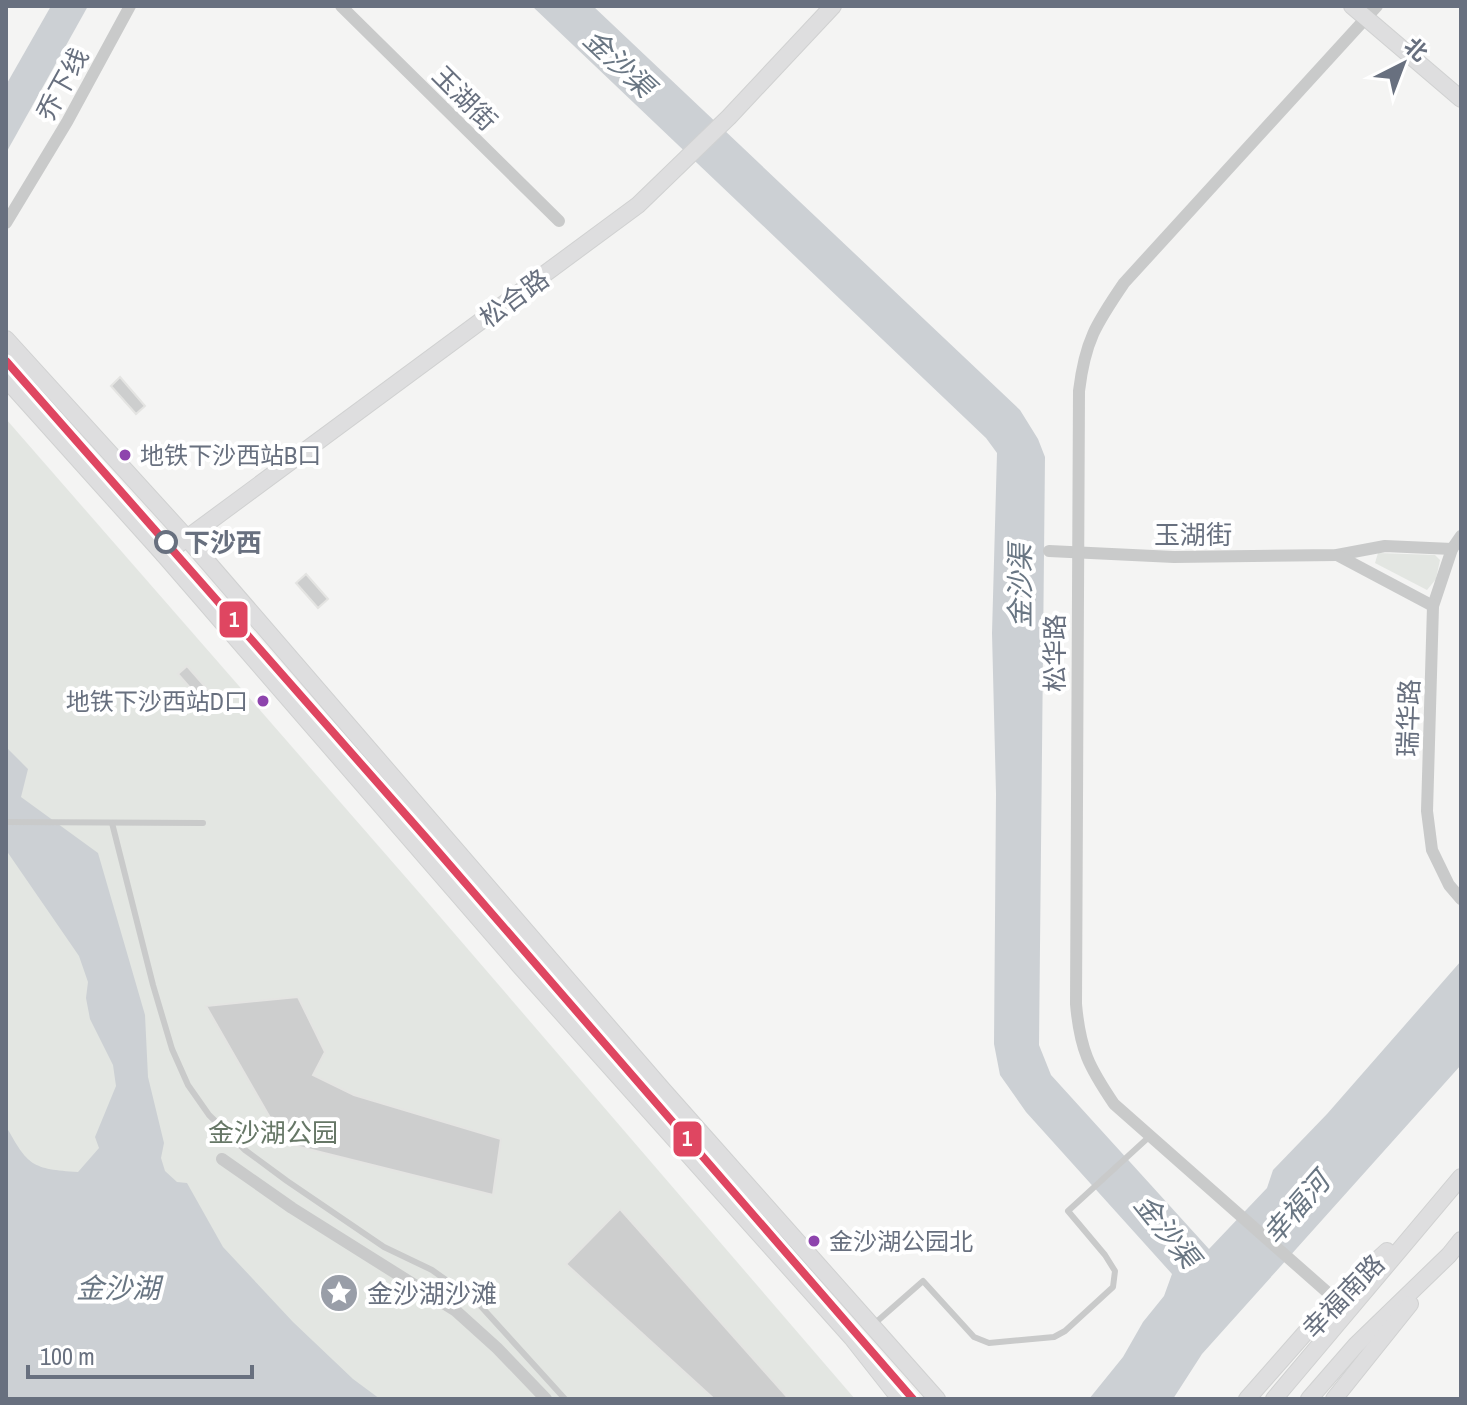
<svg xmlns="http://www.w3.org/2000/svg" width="1467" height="1405" font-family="'Archivo Narrow','Noto Sans SC',sans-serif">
  <rect width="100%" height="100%" fill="#f4f4f3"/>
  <g fill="#e3e6e2">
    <path d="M6,419L423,897L855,1399H6Z"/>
    <path d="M1378,553L1435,555L1440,560L1436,579L1427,590L1375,563Z"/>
  </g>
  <g fill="#ccd0d4">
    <path d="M51,6H88L6,153V85Z"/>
    <path d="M532,6H593L1020,410L1038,439L1045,457L1039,1045L1051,1075L1209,1249L1267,1188L1273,1170L1327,1114L1461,961V1065L1202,1354L1173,1399H1089L1123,1357L1143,1322L1164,1296L1172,1274L1026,1112L1000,1075L994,1044L996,794L992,633L997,453L986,438Z"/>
    <path d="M6,747L28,769L21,797L98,853L145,1015L148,1077L164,1143L161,1158L165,1171L177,1182L187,1183L223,1247L293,1322L353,1379L380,1399H6V1126C28,1166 32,1169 78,1172L99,1148L95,1137L116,1086L113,1065L90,1019L86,998L88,982L79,956L6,850Z"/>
  </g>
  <g fill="#cdcece" stroke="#e4e4e2" stroke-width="2">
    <path d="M120,377L145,406L136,414L111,386Z"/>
    <path d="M306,574L328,599L318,608L296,583Z"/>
    <path d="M187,666L208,690L199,698L178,674Z"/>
    <path d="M298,997L325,1052L313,1075L354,1095L501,1139L493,1195L296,1146L276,1128L206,1006Z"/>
    <path d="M620,1209L789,1399H714L566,1264Z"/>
  </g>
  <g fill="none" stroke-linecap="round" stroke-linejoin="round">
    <g stroke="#d0d1d1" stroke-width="18">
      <g id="secondary">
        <path d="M1352,6L1461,99"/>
        <path d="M6,339L186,537L663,1090L937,1399"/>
        <path d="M6,379L164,555L519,965L852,1338L900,1399"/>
        <path d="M164,555L638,205L729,117L833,6"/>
        <path d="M1247,1399L1335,1299L1387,1251"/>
        <path d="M1274,1399L1461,1177"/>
        <path d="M1309,1399L1356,1345L1449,1255L1461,1240"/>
        <path d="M1334,1399L1410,1304"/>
      </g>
    </g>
    <g stroke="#c9caca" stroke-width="6">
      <path d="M6,822L203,823"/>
      <path d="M112,823L153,985L172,1049L188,1085L209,1115L245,1150L287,1181L384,1247L432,1270L477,1302L565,1399"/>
      <path d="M874,1324L923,1281L974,1337L989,1343L1054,1337L1065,1331L1113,1287L1115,1271L1105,1255L1068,1211L1150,1136"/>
    </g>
    <g stroke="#c9caca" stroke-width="12">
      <path d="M341,6L559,221"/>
      <path d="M6,223L67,122L130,6"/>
      <path d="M1461,536L1452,549L1433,606L1427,811L1432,850L1449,885L1461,899"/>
      <path d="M1049,551L1174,557L1337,555L1385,546L1452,549"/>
      <path d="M1337,555L1433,606"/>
      <path d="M222,1159L292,1208L456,1311L497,1348L546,1399"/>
      <path d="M1335,1299L1114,1104C1089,1067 1080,1050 1076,1004L1079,391C1085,341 1096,324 1124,283L1377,6"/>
    </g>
    <use href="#secondary" stroke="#dededf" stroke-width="16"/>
    <g stroke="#fff" stroke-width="14">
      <path id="metro-1" d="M6,361L428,840L913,1399"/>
    </g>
    <use href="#metro-1" stroke="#df4661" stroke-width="8"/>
  </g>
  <defs>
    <g id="sight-disc" transform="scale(2)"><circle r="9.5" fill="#999ea8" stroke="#fff"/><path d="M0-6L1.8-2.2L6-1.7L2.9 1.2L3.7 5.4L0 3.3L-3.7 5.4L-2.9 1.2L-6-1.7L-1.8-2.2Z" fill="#fff"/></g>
  </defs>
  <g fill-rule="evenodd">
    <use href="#sight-disc" x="339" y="1293"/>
  </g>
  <g fill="#8e44ad" stroke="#fff" stroke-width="3">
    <circle cx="125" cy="455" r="7"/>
    <circle cx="263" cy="701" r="7"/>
    <circle cx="814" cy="1241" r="7"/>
  </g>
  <circle fill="#fff" stroke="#68707f" stroke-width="4" cx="166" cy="542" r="10"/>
  <g text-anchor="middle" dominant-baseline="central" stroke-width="8" stroke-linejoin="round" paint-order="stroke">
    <g font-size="24" fill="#68707f" stroke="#fff" text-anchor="start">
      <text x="140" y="455">地铁下沙西站B口</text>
      <text x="248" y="701" text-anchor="end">地铁下沙西站D口</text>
      <text x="829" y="1241">金沙湖公园北</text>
    </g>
    <g font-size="26" fill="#68707f" stroke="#fff">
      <text transform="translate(62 84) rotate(-61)">乔下线</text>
      <text transform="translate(465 98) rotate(45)">玉湖街</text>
      <text transform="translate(514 298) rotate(-36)">松合路</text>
      <text x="1193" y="534">玉湖街</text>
      <text transform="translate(1054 653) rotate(-90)">松华路</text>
      <text transform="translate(1408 718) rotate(-88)">瑞华路</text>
      <text transform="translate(1343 1296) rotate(-46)">幸福南路</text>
    </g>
    <g font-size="26" font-weight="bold" fill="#68707f" stroke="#fff" text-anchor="start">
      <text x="184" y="542">下沙西</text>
    </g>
    <g font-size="26" fill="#676" stroke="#fff">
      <text x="273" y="1132">金沙湖公园</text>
    </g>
    <g font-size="26" fill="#68707f" stroke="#fff" text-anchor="start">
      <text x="367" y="1293">金沙湖沙滩</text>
    </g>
    <g font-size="28" font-style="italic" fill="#697683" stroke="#fff">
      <text transform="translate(619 63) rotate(43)">金沙渠</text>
      <text transform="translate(1020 586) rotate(-90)">金沙渠</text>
      <text transform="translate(1296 1208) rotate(-49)">幸福河</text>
      <text transform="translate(1167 1231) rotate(51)">金沙渠</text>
      <text x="118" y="1288">金沙湖</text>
    </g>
  </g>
  <g stroke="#fff" stroke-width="3">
    <rect x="218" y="600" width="31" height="39" rx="8" fill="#df4661"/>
    <rect x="672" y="1120" width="31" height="38" rx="8" fill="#df4661"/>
  </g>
  <g font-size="22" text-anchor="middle" font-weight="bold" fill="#fff">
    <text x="234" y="627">1</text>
    <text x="687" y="1146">1</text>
  </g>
  <rect width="1467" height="1405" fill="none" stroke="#68707f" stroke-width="16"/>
  <g transform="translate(1403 64) rotate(42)" stroke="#ffffff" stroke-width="6" paint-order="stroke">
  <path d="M0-6L14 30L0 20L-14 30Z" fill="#68707f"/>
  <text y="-12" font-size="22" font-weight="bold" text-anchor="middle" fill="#68707f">北</text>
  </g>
  <path d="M28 1365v12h224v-12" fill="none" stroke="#68707f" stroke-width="4"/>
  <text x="40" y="1365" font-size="24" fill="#68707f" stroke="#ffffff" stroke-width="6" paint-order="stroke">100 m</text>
</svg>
